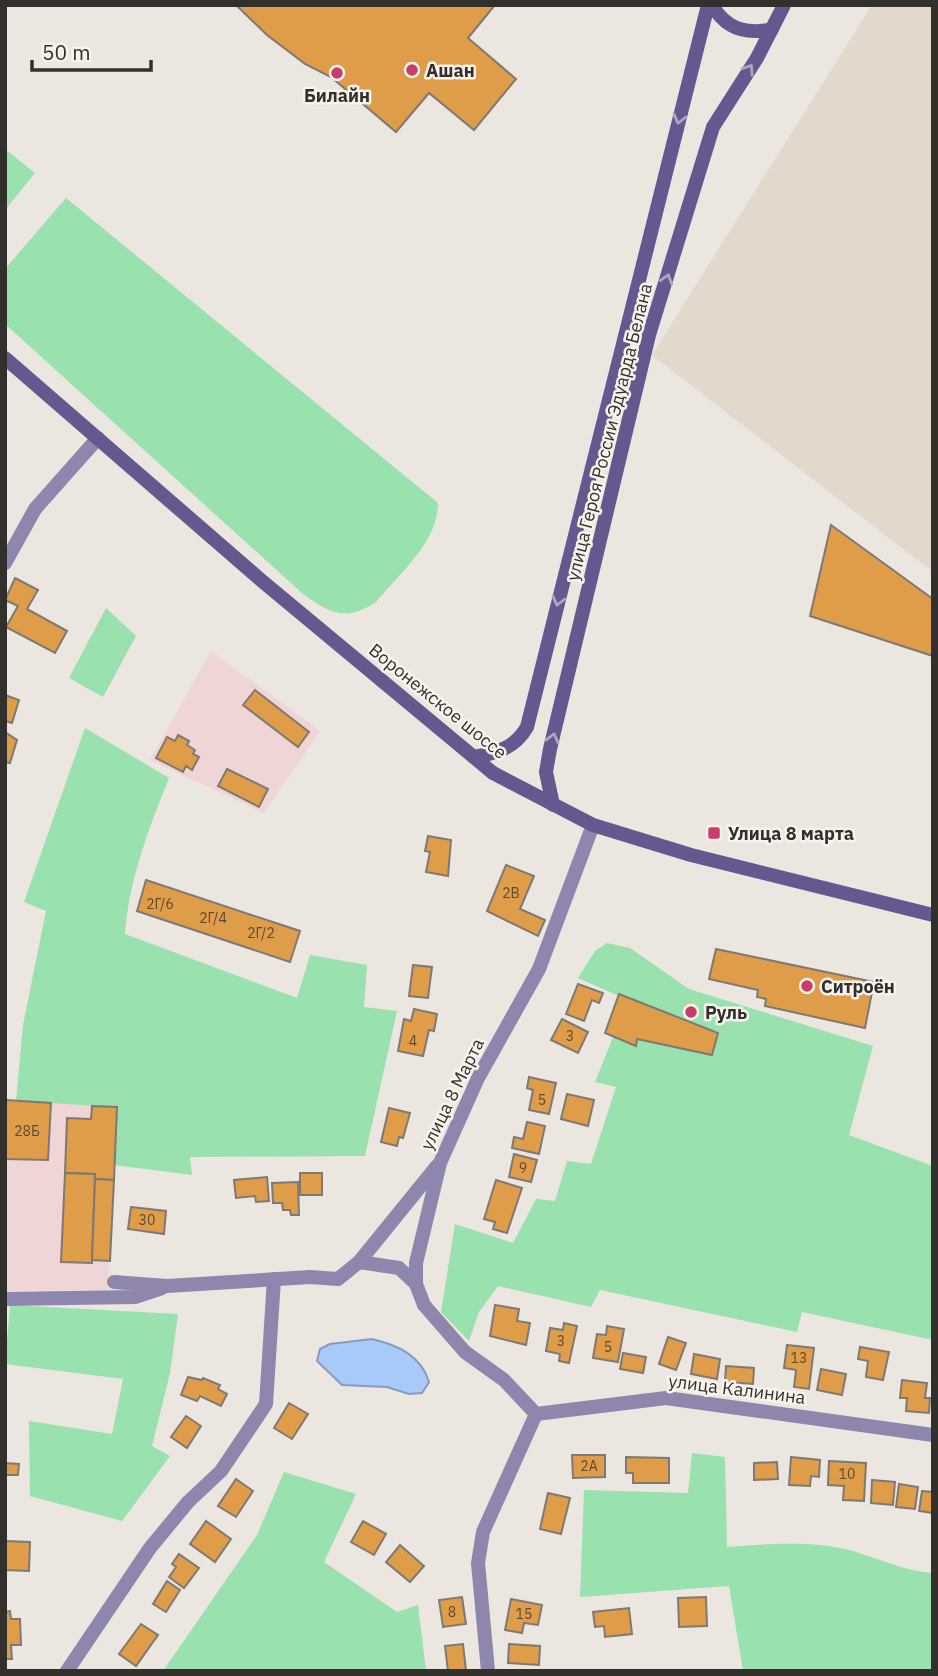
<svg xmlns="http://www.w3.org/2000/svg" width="938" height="1676" font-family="'IBM Plex Sans',sans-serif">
  <rect width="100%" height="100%" fill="#ebe6df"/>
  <g fill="#f0d5d7">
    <path d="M211,651L320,731L264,813L150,760Z"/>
    <path d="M5,1100L117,1107L108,1290L5,1291Z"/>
  </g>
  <path fill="#e2d8cb" d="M872,5H933V572L652,355Z"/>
  <g fill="#99e1ae">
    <path d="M5,149L35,173L5,210Z"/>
    <path d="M66,198L438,503C438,542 400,573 376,602C346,622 329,613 303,594L5,324V269Z"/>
    <path d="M106,608L136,636L103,697L69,678Z"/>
    <path d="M85,728L169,778C149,828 129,879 125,934L297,998L310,955L367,965L364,1007L397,1011L365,1156L190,1157L192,1175L114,1165L116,1107L16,1101L23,1025L46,911L24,902Z"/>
    <path d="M607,943L630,948L689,989L873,1046L849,1135L933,1166V1340L802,1312L797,1332L600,1290L591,1307L498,1286L479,1312L469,1341L441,1312L455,1224L513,1243L536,1199L555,1201L567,1161L591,1164L616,1087L595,1082L628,1000L578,978L595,951Z"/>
    <path d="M10,1305L178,1314L170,1373L152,1446L170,1456L122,1521L30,1496L29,1421L112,1434L123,1379L5,1364Z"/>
    <path d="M692,1453L725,1457L727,1547C769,1544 812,1540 853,1551C880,1559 904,1571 933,1573V1671H743L729,1586L580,1597L584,1490L688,1493Z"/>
    <path d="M284,1472L356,1494L324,1562L397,1612L418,1605L426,1671H163L257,1535Z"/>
  </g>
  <path fill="#a8caf9" stroke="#859cbc" stroke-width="2" d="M372,1339C397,1345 421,1355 429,1382L422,1393L409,1394L387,1387L342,1385L317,1361L320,1349L330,1344Z"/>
  <g fill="#df9c49" stroke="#7e7974" stroke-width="2">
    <path d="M236,5H495L468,38L516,79L474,130L429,93L396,132L331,77L305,64L267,35Z"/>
    <path d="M831,525L933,599V656L810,616Z"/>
    <path d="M15,578L38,590L27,609L67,631L55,653L6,627L18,606L5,600Z"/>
    <path d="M255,690L309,732L298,747L243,705Z"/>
    <path d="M5,695L19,700L12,723L5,721Z"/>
    <path d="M5,732L17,740L10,763L5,762Z"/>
    <path d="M178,735L189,741L187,745L195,750L193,754L199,757L192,770L186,766L183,772L156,758L167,737L175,741Z"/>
    <path d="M227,769L268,789L259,807L218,786Z"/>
    <path d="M428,836L451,840L448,876L426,872L430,852L425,851Z"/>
    <path d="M506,865L534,876L520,909L545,920L538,936L487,911Z"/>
    <path d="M146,880L300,931L290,962L137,911Z"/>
    <path d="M716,949L874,982L865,1028L765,1006L766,999L757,997L758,990L709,979Z"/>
    <path d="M413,965L432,967L428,998L409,996Z"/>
    <path d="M578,984L603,993L599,1003L592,1000L584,1021L566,1014Z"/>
    <path d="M619,994L718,1033L712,1055L637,1039L636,1046L605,1033Z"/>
    <path d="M414,1009L437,1014L434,1031L429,1030L423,1056L398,1051L404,1019L411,1021Z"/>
    <path d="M562,1019L588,1032L578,1053L551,1040Z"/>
    <path d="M529,1077L556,1083L549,1114L529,1110L533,1090L527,1088Z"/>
    <path d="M567,1094L594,1100L588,1126L561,1119Z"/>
    <path d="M6,1100L51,1103L48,1160L5,1159Z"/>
    <path d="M92,1106L117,1107L114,1180L95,1179V1174L65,1173L67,1118L91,1119Z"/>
    <path d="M389,1108L410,1113L403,1138L399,1137L397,1146L381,1142Z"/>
    <path d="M527,1122L545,1126L539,1154L512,1148L514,1137L523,1139Z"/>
    <path d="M514,1154L537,1160L531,1182L509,1177Z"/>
    <path d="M65,1173L95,1174L92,1263L61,1262Z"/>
    <rect x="300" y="1173" width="22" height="22"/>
    <path d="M267,1177L269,1201L256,1202L255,1196L236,1198L234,1180Z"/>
    <path d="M95,1179L114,1180L110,1261L92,1260Z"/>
    <path d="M496,1180L522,1188L507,1233L493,1229L495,1222L484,1219Z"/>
    <path d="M298,1182L299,1215H291L290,1210H283L282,1203H273L272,1183Z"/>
    <path d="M131,1207L166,1211L164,1234L128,1229Z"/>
    <path d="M495,1305L519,1309L517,1321L530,1323L526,1345L490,1336Z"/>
    <path d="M564,1323L577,1326L569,1363L559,1361L560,1354L546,1351L550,1328L563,1330Z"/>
    <path d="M607,1326L624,1329L618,1362L593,1358L597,1334L606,1335Z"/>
    <path d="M668,1337L686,1343L676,1370L659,1364Z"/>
    <path d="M787,1345L814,1348L809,1389L794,1387L796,1370L784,1368Z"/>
    <path d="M860,1347L889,1352L883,1380L866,1377L868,1361L858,1359Z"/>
    <path d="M623,1353L646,1357L643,1373L620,1369Z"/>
    <path d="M694,1354L720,1359L717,1379L691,1374Z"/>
    <path d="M726,1366L754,1368L753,1384L725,1382Z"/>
    <path d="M821,1369L846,1374L842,1395L817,1390Z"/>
    <path d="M188,1377L202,1380L203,1378L220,1385L218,1389L227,1394L221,1406L200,1396L197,1401L181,1395Z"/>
    <path d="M902,1380L927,1383L925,1398H930L929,1413L906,1411L907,1398H900Z"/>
    <path d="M289,1403L308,1414L292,1439L274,1428Z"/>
    <path d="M186,1416L201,1426L187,1448L171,1437Z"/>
    <path d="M572,1455H605V1477L573,1478Z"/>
    <path d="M626,1457L669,1458V1483H633V1473H626Z"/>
    <path d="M791,1457L820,1460L819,1477L811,1476L810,1486L789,1485Z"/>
    <path d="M829,1461L866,1463L864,1501L843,1500L844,1486L828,1485Z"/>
    <path d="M777,1462L778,1479L754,1480V1463Z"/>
    <path d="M5,1463L19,1464L18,1475H6L5,1492Z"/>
    <path d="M236,1479L253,1491L236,1517L218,1506Z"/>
    <path d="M872,1480L895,1482L893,1505L871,1503Z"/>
    <path d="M899,1484L918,1487L915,1509L896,1507Z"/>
    <path d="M922,1491L933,1492V1513L919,1511Z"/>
    <path d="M548,1493L570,1498L561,1534L540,1529Z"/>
    <path d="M206,1521L231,1539L215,1562L190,1544Z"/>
    <path d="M363,1521L386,1534L374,1555L351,1542Z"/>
    <path d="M5,1541L30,1542L29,1571L5,1570Z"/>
    <path d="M400,1545L424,1566L410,1582L386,1562Z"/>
    <path d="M179,1554L199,1568L184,1588L169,1577L176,1567L172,1564Z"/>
    <path d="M167,1581L180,1590L166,1612L153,1604Z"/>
    <path d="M462,1597L466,1624L443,1627L439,1600Z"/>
    <path d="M706,1597L707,1626L679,1627L678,1598Z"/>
    <path d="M511,1599L542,1605L538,1625L524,1623L522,1633L505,1630Z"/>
    <path d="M629,1608L632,1634L605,1637L604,1626L595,1627L593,1612Z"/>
    <path d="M10,1611L11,1619H20L21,1645H11L12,1659H5V1612Z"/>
    <path d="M141,1624L158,1635L136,1666L119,1654Z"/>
    <path d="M463,1644L466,1671H448L445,1646Z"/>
    <path d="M509,1644L540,1646L539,1665L508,1663Z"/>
  </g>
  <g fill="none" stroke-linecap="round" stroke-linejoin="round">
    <g stroke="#8e86ac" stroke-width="14">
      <path d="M5,563L35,509L98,438"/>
      <path d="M359,1262L399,1268L416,1284"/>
      <path d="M114,1282L167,1286L310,1277L338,1279L359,1262L437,1166"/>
      <path d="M5,1299L135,1297L162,1288"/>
      <path d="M536,1414L666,1398L933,1435"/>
      <path d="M67,1671L150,1548L188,1502L221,1471L266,1404L274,1279"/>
      <path d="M488,1671L478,1563L483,1532L536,1414L504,1380L465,1352L424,1305L416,1284V1263L440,1163L478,1078L539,969L593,825"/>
    </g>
    <g stroke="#65588e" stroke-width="14">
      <path d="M712,5C726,29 746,35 772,29"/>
      <path d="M5,358L262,581L493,773L593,825L691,855L933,915"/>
      <path d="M474,757C497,753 515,748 527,727L708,5"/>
      <path d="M553,805L546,772L550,749L649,335L713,127L757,58L784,5"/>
    </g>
  </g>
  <defs><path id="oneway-chevron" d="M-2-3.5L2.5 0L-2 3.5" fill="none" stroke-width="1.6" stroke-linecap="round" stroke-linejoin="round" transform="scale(1.75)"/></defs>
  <g stroke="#aea6be">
    <use href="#oneway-chevron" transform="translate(749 69) rotate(-57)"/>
    <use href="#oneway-chevron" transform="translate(679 119) rotate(104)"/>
    <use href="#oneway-chevron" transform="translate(667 279) rotate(-73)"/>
    <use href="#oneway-chevron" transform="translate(558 601) rotate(104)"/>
    <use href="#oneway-chevron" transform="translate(553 738) rotate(-76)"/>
  </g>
  <g fill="#ca3d6b" stroke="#f8f3ed" stroke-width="2.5">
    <circle cx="412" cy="70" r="7"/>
    <circle cx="337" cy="73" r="7"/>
    <rect x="707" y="826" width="14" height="14" rx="3.5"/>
    <circle cx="807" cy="986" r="7"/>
    <circle cx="691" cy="1012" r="7"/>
  </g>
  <g text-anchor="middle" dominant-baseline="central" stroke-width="5" stroke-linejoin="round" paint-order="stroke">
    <g font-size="14" fill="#5d4b34">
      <text x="511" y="893">2В</text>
      <text x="160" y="904">2Г/6</text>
      <text x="213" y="918">2Г/4</text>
      <text x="261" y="933">2Г/2</text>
      <text x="570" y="1036">3</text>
      <text x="413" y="1041">4</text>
      <text x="542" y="1100">5</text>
      <text x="27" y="1131">28Б</text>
      <text x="523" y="1168">9</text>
      <text x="147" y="1220">30</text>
      <text x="561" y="1341">3</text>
      <text x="608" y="1347">5</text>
      <text x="799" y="1358">13</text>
      <text x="589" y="1466">2А</text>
      <text x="847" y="1474">10</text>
      <text x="452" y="1612">8</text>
      <text x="524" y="1614">15</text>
    </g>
    <g font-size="18" font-weight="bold" fill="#32302d" stroke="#f8f3ed" text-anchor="start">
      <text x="426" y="70">Ашан</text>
      <text x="337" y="95" text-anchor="middle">Билайн</text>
      <text x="728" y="833">Улица 8 марта</text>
      <text x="821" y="986">Ситроён</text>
      <text x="705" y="1012">Руль</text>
    </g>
    <g font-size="18" fill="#32302d" stroke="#f8f3ed">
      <text transform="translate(609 432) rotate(-76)">улица Героя России Эдуарда Белана</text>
      <text transform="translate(438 701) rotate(39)">Воронежское шоссе</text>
      <text transform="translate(452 1094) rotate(-64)">улица 8 Марта</text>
      <text transform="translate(737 1389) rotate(7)">улица Калинина</text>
    </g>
  </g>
  <rect width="938" height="1676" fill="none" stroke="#32302d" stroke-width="14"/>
  <path d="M32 60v10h119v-10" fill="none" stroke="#32302d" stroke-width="3.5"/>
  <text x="42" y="60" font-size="21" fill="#32302d" stroke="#f8f3ed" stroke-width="5" paint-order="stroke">50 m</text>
</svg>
